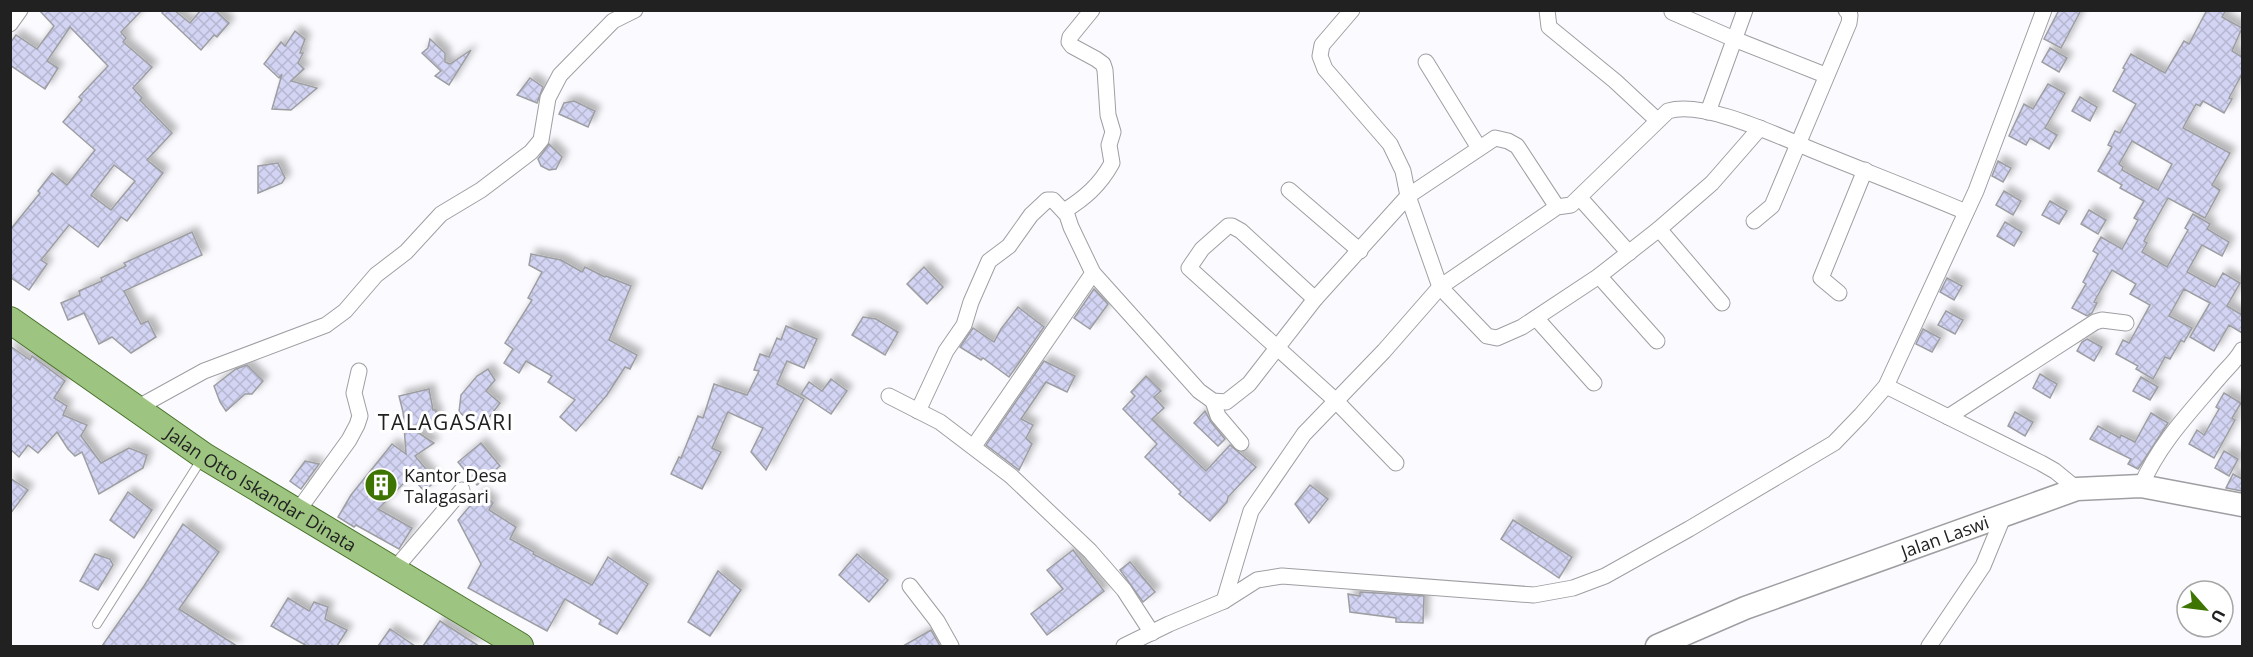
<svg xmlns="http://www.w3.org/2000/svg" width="2253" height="657" font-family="'Open Sans',sans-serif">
  <defs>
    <pattern id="building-cross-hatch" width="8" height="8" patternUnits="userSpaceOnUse" patternTransform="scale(1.5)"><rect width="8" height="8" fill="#d3d4f3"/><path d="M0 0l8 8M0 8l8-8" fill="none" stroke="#b5b6d0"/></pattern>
    <filter id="shadow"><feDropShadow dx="5.5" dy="-5.5" stdDeviation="3" flood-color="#0004"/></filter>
  </defs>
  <rect width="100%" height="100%" fill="#fbfbff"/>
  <g fill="url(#building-cross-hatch)" stroke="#9d9ea1" stroke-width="1.5" fill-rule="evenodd" filter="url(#shadow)">
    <path d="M39,10H142L121,32L126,38L123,42L152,67L133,88L142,98L140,100L172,133L147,160L163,173L127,221L121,217L98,247L69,225L41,260L47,264L29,290L10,277V230L40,193L38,191L52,173L67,185L95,150L63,122L82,100L79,97L108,66L70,27L47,61L58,68L45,89L10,65V43L16,35L37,49L54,26ZM114,165L135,181L111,210L91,195Z"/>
    <path d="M164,10H174L190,23L201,10H215L229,23L217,37L214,35L201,50L162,13Z"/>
    <path d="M2059,10H2081L2061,48L2044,39Z"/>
    <path d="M2207,10H2226L2222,17L2242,28L2232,51L2242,57V74L2229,98L2232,99L2224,113L2203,101L2200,106L2196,104L2183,128L2230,153L2212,185L2220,190L2205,218L2168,198L2144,241L2147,243L2142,252L2167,267L2188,230L2185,228L2193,214L2210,224L2207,229L2229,242L2222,256L2202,245L2187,272L2215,287L2223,273L2240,283L2227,306L2242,315V333L2229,325L2214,351L2190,337L2210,303L2184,289L2169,316L2192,328L2184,342L2181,340L2170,359L2165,357L2153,379L2136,369L2138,366L2116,354L2123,340L2129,343L2150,305L2130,294L2136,284L2112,270L2094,302L2097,303L2092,313L2087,316L2072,308L2086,284L2083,282L2098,254L2093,251L2101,237L2122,249L2138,220L2134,218L2144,201L2120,188L2122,185L2098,171L2112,147L2108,145L2115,131L2120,133L2136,104L2113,91L2125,69L2123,68L2131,54L2165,73L2184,41L2189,44ZM2132,141L2172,164L2158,190L2122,170L2123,167L2119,164Z"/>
    <path d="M295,31L305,39L300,53H303L298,63L304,69L291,81L317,88L291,110L272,109L282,74L279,78L264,64L281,42L285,46Z"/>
    <path d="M430,39L445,53V62L450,64L471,50L449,85L435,76L441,71L422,53L428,48Z"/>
    <path d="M2050,48L2067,58L2059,72L2042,62Z"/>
    <path d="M530,78L543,87L537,103L517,95Z"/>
    <path d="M2048,84L2065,93L2045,128L2057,135L2049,149L2030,138L2026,145L2009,136L2024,104L2033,109Z"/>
    <path d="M2080,97L2097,107L2090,121L2072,111Z"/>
    <path d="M574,101L595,111L588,127L559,114L564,103Z"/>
    <path d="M549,144L562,157L556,169L549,170L541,166L538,159Z"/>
    <path d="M1998,161L2011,168L2003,182L1992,176Z"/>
    <path d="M278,163L285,178L282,183L258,193V166Z"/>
    <path d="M2004,191L2021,201L2013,215L1996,205Z"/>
    <path d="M2050,201L2067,211L2059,224L2042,215Z"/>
    <path d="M2089,210L2106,220L2098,234L2081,224Z"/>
    <path d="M2005,222L2022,232L2014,246L1997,236Z"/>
    <path d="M192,232L202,255L124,291L141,324L148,321L156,337L131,353L112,337L99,344L84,313L68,320L61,303L80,295L79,291L102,281L101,278L126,266L124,263Z"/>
    <path d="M531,254L561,260L582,272L585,267L605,277L606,276L631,286L609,340L637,355L630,369L625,367L607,395L576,431L560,417L575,400L548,382L552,376L526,361L519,373L504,363L513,349L505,343L532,300L528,298L542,272L529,265Z"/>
    <path d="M924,267L943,287L927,304L907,284Z"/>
    <path d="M1947,278L1962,286L1954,300L1940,292Z"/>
    <path d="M1094,289L1108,304L1090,329L1074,318Z"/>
    <path d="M1018,307L1044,327L1009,377L983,358L981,360L960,347L973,328L994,342L1001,329Z"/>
    <path d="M1946,311L1963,320L1955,334L1938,325Z"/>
    <path d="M863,317L876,319L898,332L885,355L852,335Z"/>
    <path d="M786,326L817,339L804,368L787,361L777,384L804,399L766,470L751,452L763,428L728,412L712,448L721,452L702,489L671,474L679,457L681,458L698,416L703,418L714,384L747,395L759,371L754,370L760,354L769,357L777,338L781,340Z"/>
    <path d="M1923,329L1940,338L1932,352L1916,344Z"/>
    <path d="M2087,339L2102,347L2094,361L2077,351L2082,342Z"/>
    <path d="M10,346L30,360L32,356L65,381L54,398L67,406L63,415L87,425L81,436L101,463L129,448L147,455L143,468L99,494L82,452L75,456L68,449L57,432L38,453L28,445L19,457L10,449Z"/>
    <path d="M1044,361L1075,376L1067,392L1046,382L1021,419L1033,425L1026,438L1032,444L1019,470L986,445Z"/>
    <path d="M247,365L263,381L252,394H245L226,411L220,402L214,386L236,369Z"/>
    <path d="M488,369L495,380L486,391L500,403L480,429L459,412L461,395L477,376Z"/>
    <path d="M2040,374L2057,384L2050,398L2033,388Z"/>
    <path d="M1146,376L1161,391L1154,397L1164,408L1152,419L1206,471L1230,445L1256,467L1228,497L1227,502L1210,521L1179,494L1181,492L1145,457L1157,444L1123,409L1135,396L1131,392Z"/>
    <path d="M2141,377L2158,387L2150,400L2133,391Z"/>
    <path d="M831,379L847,391L831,414L801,394L809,382L822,391Z"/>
    <path d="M429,389L433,410H436L437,424L408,426L434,443L415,456L436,481L424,491L411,476L378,509L412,528L399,549L356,525L354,527L338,517L351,495L392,444L406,454L403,412L399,396Z"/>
    <path d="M2224,393L2241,403L2232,418L2235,420L2214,458L2189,444L2197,430L2204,435L2219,409L2216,407Z"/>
    <path d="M1205,411L1211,422L1225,439L1218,446L1194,423Z"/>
    <path d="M2015,412L2033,422L2025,436L2008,426Z"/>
    <path d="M2151,413L2168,423L2138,469L2128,464L2131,459L2090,439L2098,426L2120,438L2121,435L2135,442Z"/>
    <path d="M481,443L500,466L477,485L458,462Z"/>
    <path d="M2224,451L2238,459L2229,476L2215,468Z"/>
    <path d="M305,461L319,464L301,489L290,481Z"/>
    <path d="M2233,474L2242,479V491L2226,488Z"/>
    <path d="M10,478L28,490L10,514Z"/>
    <path d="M1310,485L1328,499L1309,523L1295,504Z"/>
    <path d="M128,492L152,510L134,538L110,520Z"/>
    <path d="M481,493L493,503L489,510L516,527L510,539L534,552L533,554L592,585L608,557L648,584L617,634L599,624L601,620L565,599L547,631L468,588L481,564L458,520Z"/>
    <path d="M1513,520L1572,557L1559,578L1501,539Z"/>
    <path d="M183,524L219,552L179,609L237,646H102L144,586Z"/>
    <path d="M1073,550L1104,591L1047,635L1031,614L1063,589L1047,570Z"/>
    <path d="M95,554L110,559L113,565L98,590L80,581Z"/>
    <path d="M857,554L888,580L869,602L839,575Z"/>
    <path d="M1130,562L1155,592L1143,602L1120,570Z"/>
    <path d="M718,571L741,590L710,636L688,622Z"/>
    <path d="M1360,592L1424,596L1423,623L1396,622V618L1350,612L1348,594L1360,596Z"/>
    <path d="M288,598L309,611L314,602L328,607L325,619L347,630L337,646H307L271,626Z"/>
    <path d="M440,621L479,646H423Z"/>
    <path d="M390,629L415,646H378Z"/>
    <path d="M931,630L940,646H903Z"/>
  </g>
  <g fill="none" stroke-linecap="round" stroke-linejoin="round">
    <g stroke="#9f9fa3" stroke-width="10">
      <path id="lane" d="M97,624L201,460"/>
    </g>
    <g stroke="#9f9fa3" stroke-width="17">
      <g id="street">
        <path d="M1352,10L1322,45L1320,56L1325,69L1390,144L1403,171L1408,196L1440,287L1487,336L1497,338L1522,327L1599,276L1659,229L1712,183L1760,128"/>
        <path d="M1547,10L1549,27L1615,81L1657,120"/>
        <path d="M1672,12L1734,39L1825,75"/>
        <path d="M10,24L20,10"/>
        <path d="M1426,62L1479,148"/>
        <path d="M1708,112L1745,10"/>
        <path d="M1289,190L1360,251"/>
        <path d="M1580,198L1629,253"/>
        <path d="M1064,211C1085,198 1100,185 1112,163L1109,145L1113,132L1108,115L1105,70L1103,64L1096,59L1072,46L1069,42L1070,37L1092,10"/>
        <path d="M1754,221L1772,206L1849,23L1850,15L1846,10"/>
        <path d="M1659,229L1722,303"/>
        <path d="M1599,276L1657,341"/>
        <path d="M1839,293L1821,278L1865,170"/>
        <path d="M1315,299L1241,231L1232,226H1228L1202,249L1189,268L1335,400L1396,463"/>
        <path d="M1536,318L1594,383"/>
        <path d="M1886,386L2041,463L2055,471L2077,489"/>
        <path d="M889,396L940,422L1011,476L1090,551L1124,590L1152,633"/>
        <path d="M1213,401L1218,416L1241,443"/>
        <path d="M135,409L204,371L326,325L345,311L376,275L406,252L441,214L481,190L531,152L541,140L548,98L560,75L613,21L635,10"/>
        <path d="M918,411L946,351L964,325L971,302L989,261L1009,246L1031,215L1047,200H1053L1067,215L1071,227L1093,273L1199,391L1213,401L1226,402L1249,384L1315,299L1408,196L1495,138L1508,141L1517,146L1557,207"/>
        <path d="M1948,417L2095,322L2102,320L2126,323"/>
        <path d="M974,446L1093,273"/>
        <path d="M2141,486C2159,444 2189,413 2218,379C2226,369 2236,361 2242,350"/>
        <path d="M297,512L349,440L357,425L360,416L354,393L359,371"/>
        <path d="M393,571L462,490"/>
        <path d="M910,586L937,621L951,646"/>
        <path d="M1224,601L1251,511L1304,434L1384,351L1440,287L1557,207L1571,205L1668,111C1706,99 1788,141 1825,155C1872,174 1919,192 1966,212"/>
        <path d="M1124,646L1169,624L1224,601L1257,580L1282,576L1534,595L1573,588L1605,576L1689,529L1834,443L1861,415L1886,386L1976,191L2044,10"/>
        <path d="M1929,646L1983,566L2004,515"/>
      </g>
    </g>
    <g stroke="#9f9fa3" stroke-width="25">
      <g id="secondary">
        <path id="s1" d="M1657,646L1745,608L2077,489L2141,486L2242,505"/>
      </g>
    </g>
    <g stroke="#477128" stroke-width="28">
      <g id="primary">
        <path id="s2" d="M10,320L204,456L520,646"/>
      </g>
    </g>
    <use href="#lane" stroke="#fff" stroke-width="8"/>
    <use href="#street" stroke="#fff" stroke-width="15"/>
    <use href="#secondary" stroke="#fff" stroke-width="22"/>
    <use href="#primary" stroke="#9dc480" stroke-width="26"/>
  </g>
  <defs>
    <g id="building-disc" transform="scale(1.725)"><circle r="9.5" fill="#3d7402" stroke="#fff"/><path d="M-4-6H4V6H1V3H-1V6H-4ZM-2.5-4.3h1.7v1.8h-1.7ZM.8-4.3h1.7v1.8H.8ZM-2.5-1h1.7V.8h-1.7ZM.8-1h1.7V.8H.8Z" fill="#fff"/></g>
  </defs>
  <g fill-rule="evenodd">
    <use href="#building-disc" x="381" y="485"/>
  </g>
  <g text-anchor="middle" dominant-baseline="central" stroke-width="6" stroke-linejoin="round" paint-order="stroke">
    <g font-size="18" fill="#212122" stroke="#fff" text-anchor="start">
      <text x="404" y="475">Kantor Desa<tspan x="404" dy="21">Talagasari</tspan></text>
    </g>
    <g font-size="18" fill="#212122" stroke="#fff">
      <text stroke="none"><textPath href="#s2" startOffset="303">Jalan Otto Iskandar Dinata</textPath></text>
      <text stroke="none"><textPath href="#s1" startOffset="308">Jalan Laswi</textPath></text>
    </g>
    <g font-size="21" letter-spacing="1.5" fill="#212122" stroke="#fff">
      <text x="446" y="422">TALAGASARI</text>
    </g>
  </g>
  <rect width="2253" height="657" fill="none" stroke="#212122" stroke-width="24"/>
  <g transform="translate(2205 609) rotate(118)"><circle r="28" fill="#ffffff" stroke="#a6a6a7" stroke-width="1.5"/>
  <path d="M0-4.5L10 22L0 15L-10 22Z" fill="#3d7402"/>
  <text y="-9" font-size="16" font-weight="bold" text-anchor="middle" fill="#212122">U</text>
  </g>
</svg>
